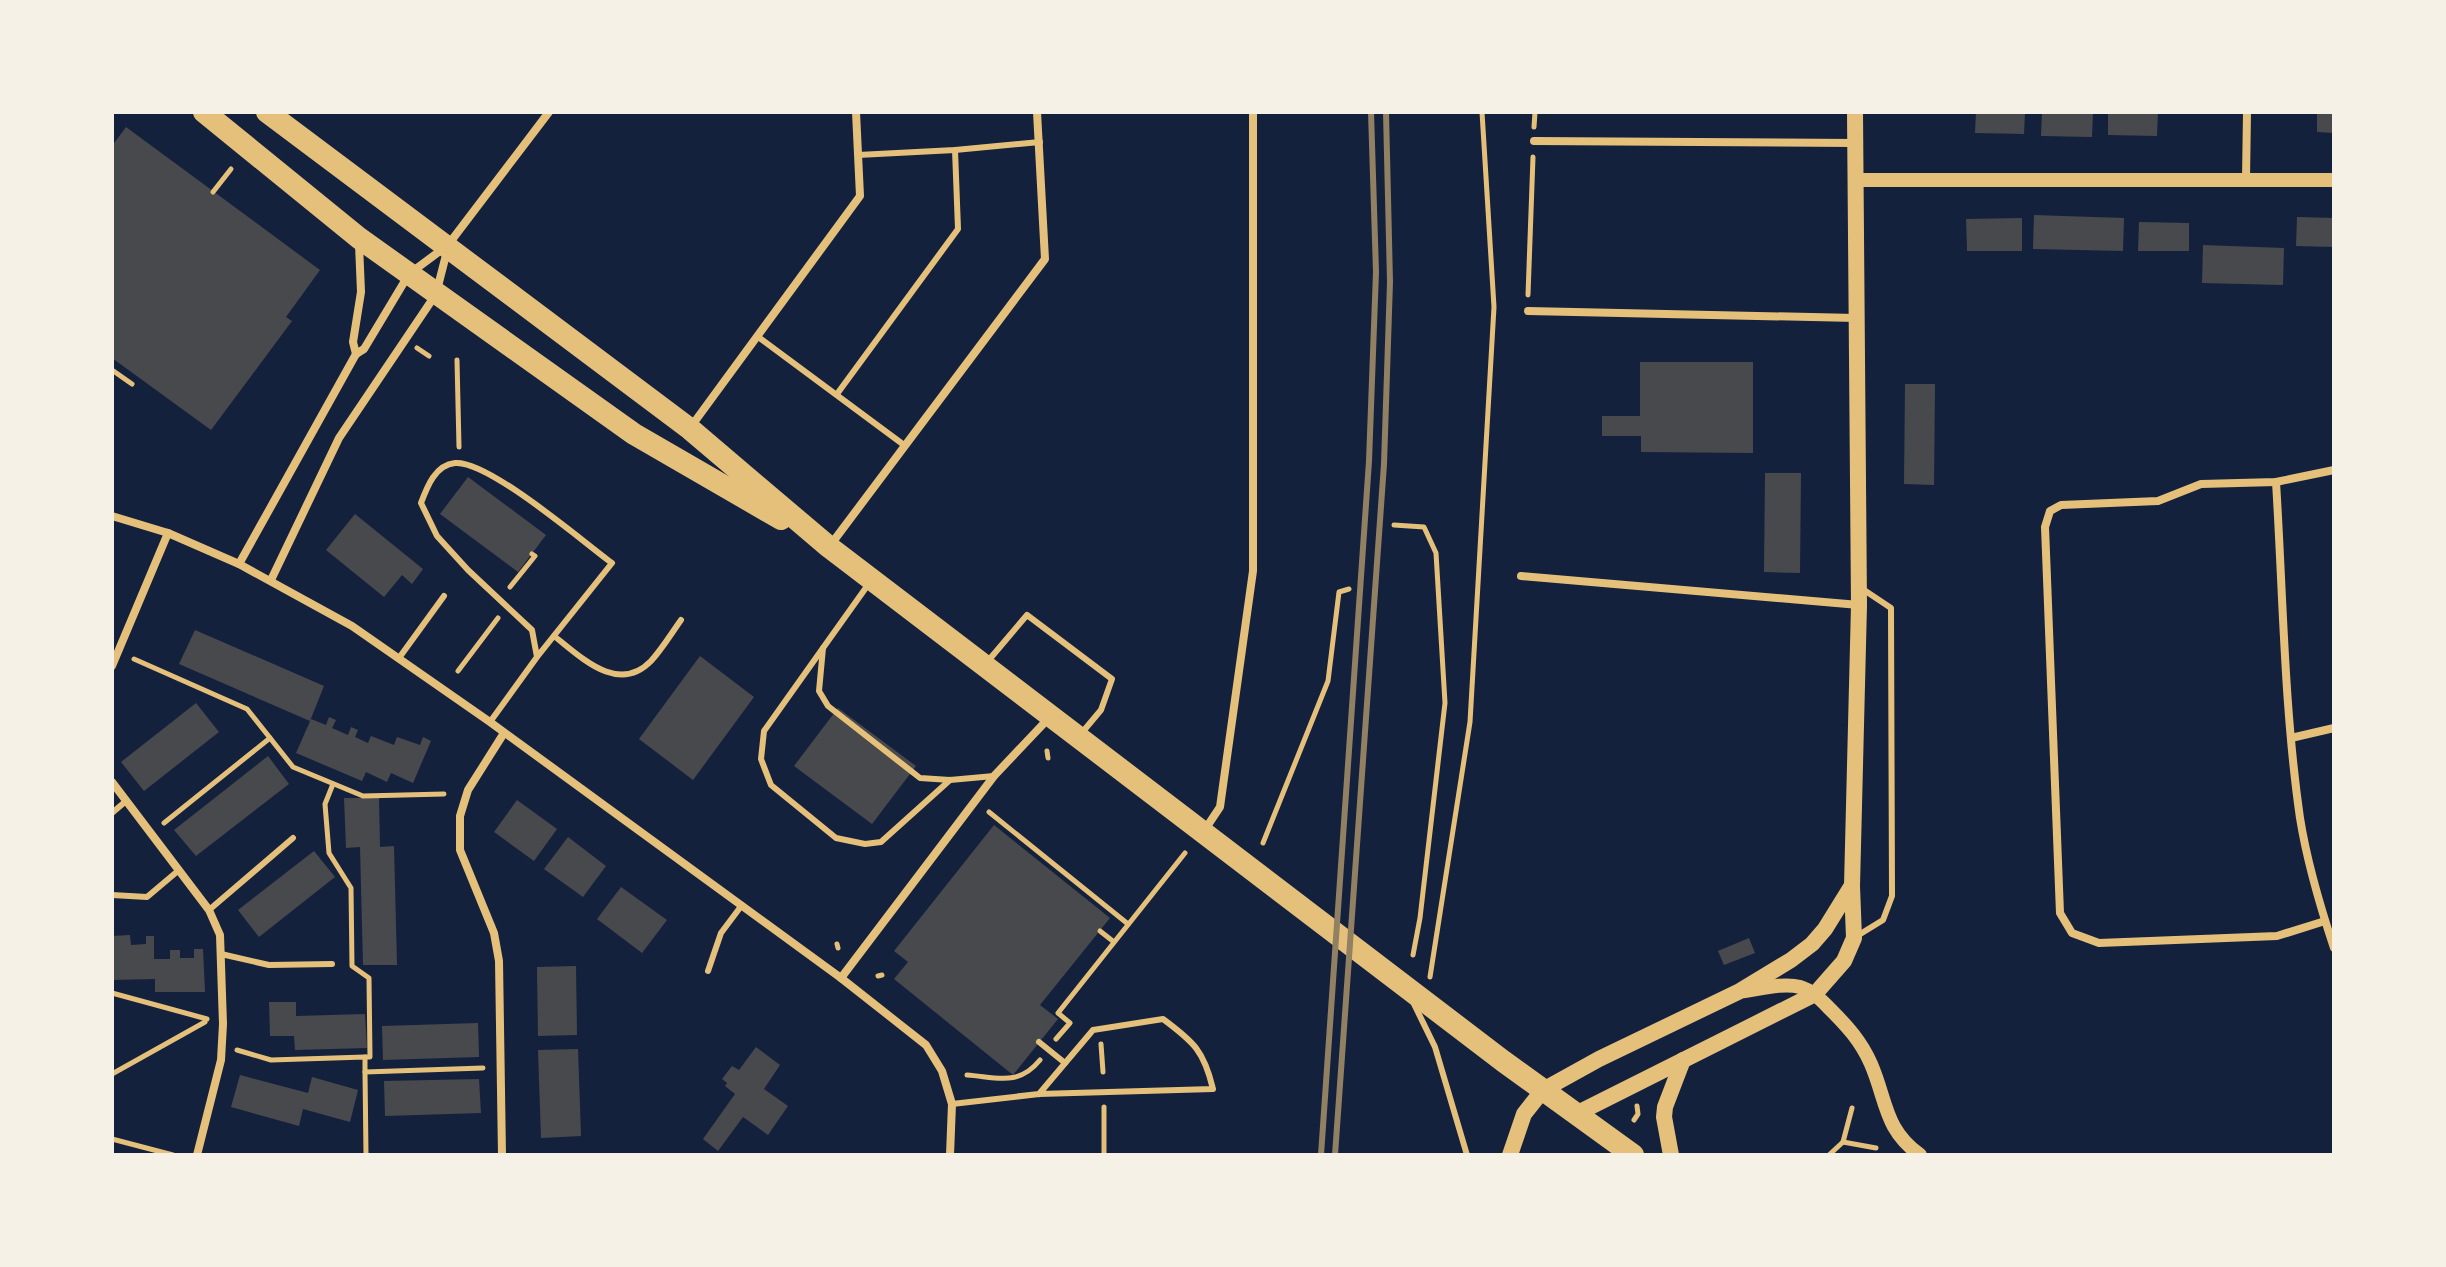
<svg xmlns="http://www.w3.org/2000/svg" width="2446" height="1267" font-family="'Archivo Narrow',sans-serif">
  <rect width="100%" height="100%" fill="#14213d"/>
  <g fill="#48494c">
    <path d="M1976,112H2025L2024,134L1975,133Z"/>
    <path d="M2042,112H2093L2092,137L2041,136Z"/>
    <path d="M2108,112H2158L2157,136L2108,135Z"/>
    <path d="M2317,112H2334V133L2317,132Z"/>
    <path d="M126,127L320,270L286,317L292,321L211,430L112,358V146Z"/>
    <path d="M2034,215L2124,218L2123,251L2033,249Z"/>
    <path d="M2297,217L2334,218V247L2296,246Z"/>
    <path d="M2022,218V251H1967L1966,219Z"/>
    <path d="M2139,222L2189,223V251H2138Z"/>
    <path d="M2203,245L2284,248L2283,285L2202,283Z"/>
    <path d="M1640,362H1753V453L1641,452V436H1602V416H1640Z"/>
    <path d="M1905,384H1935L1934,485L1904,484Z"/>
    <path d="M1765,473H1801L1800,573L1764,572Z"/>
    <path d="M468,477L546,535L518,572L440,514Z"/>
    <path d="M355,514L423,569L412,584L402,575L384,597L326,550Z"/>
    <path d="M195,630L324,686L310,721L179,664Z"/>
    <path d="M700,656L754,697L693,780L639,739Z"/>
    <path d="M196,703L219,732L144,791L121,762Z"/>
    <path d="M838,708L916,766L872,824L794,766Z"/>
    <path d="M329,717L336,720L332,728L348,735L351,727L358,730L355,737L368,743L371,736L394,745L397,737L420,745L423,737L431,741L413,783L391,773L387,782L366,772L362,781L296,753L311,719L326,725Z"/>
    <path d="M268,756L289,784L196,856L174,830Z"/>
    <path d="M344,798H379L380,847L394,846L397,965H363L360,847L346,848Z"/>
    <path d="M517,800L557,829L534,861L494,832Z"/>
    <path d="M994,825L1110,918L1040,1005L1058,1019L1013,1075L894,979L908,962L894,951Z"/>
    <path d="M568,837L606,866L583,897L544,869Z"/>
    <path d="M314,851L335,877L259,937L238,910Z"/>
    <path d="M621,887L667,920L642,953L597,919Z"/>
    <path d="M130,935L131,945L146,944V936H154V959H170V950H180V958H194V949H203L205,992H155V979L112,980V936Z"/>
    <path d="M1749,938L1755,953L1724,965L1718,951Z"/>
    <path d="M576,966L577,1035L538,1036L537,967Z"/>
    <path d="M269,1002H296V1016L365,1014L367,1048L295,1050L294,1036H270Z"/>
    <path d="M478,1023L479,1057L383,1060L382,1026Z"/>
    <path d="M756,1047L780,1065L764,1089L788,1106L768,1135L743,1117L718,1151L703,1139L735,1094L725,1086L727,1083L722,1079L732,1066L739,1070Z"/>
    <path d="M578,1049L581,1136L541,1138L538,1050Z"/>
    <path d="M240,1075L308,1093L312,1077L358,1090L350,1122L303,1109L299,1126L231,1107Z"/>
    <path d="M479,1079L481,1113L385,1116L384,1081Z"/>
  </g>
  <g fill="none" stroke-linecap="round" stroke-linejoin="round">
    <g stroke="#e5c07b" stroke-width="5">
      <path d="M1534,127L1535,112"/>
      <path d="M213,192L231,169"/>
      <path d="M1528,295L1533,157"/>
      <path d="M417,348L429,356"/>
      <path d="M457,360L459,447"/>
      <path d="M112,370L132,384"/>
      <path d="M1394,525L1424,527L1436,553L1445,703L1420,918L1413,955"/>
      <path d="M510,587L535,556L532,554"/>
      <path d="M134,659L247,709L293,767L363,796L444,794"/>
      <path d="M458,671L498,618"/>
      <path d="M1047,751L1048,758"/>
      <path d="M333,784L325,804L329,853L351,888L352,966L369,978L370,1057H365"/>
      <path d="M989,812L1128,924"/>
      <path d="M164,823L270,738"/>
      <path d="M1263,843L1328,681L1339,592L1349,589"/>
      <path d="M1100,931L1114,942"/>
      <path d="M837,944L838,948"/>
      <path d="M878,976L882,975"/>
      <path d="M1430,977L1470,722L1494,307L1482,112"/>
      <path d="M112,993L207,1019"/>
      <path d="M1056,1039L1070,1023L1058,1013L1185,853"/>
      <path d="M1101,1044L1103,1072"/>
      <path d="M237,1050L271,1060L365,1057V1072L483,1068"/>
      <path d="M365,1072L366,1155"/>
      <path d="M112,1074L205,1022"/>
      <path d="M967,1075C996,1077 1018,1087 1040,1060"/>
      <path d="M1634,1120L1638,1114L1637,1106"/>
      <path d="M112,1139L173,1155"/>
      <path d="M1843,1142L1852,1108"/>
      <path d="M1104,1155V1107"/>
      <path d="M1829,1155L1843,1142L1876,1148"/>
    </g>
    <g stroke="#e5c07b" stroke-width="6">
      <path d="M858,155L955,150L1040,142"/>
      <path d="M757,336L904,445"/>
      <path d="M837,394L958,229L955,150"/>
      <path d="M870,582L823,648L819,691L828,706L920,778L950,780L994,776"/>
      <path d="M554,636C581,657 618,695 651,661C662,649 671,634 681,620"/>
      <path d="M823,648L764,731L761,759L771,785L836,838L865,844L881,842L950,780"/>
      <path d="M399,658L444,596"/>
      <path d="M988,661L1027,615L1112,679L1101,710L1080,735"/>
      <path d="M490,722L537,657L612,563C582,541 488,460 455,463C435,465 427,487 421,503L437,536L468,570L532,630L537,657"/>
      <path d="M112,813L126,801"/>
      <path d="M112,895L147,897L179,870"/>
      <path d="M209,910L293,838"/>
      <path d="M1857,936L1883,920L1892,896L1891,608L1861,588"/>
      <path d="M221,954L269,965L332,964"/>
      <path d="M708,971L721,933L742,905"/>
      <path d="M1414,1004L1435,1047L1467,1155"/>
      <path d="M1039,1042L1065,1063"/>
      <path d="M952,1104L1039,1094L1213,1089C1204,1051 1194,1042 1163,1019L1093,1030L1039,1094"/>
    </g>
    <g stroke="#e5c07b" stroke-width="8">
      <path d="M1534,141L1855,143"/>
      <path d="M2246,179L2247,112"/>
      <path d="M1528,311L1856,318"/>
      <path d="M356,354L353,342L361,292L359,244"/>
      <path d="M690,428L860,196L856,112"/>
      <path d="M2276,482C2283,594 2284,707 2300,818C2307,862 2320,906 2334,948"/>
      <path d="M112,516L168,533L239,564L352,626L490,722L841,978L926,1045L942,1071L952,1104L950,1155"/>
      <path d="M829,547L1045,259L1037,112"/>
      <path d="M239,564L356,354L364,349L409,274L448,245L549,112"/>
      <path d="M1521,576L1859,605"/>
      <path d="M271,580L339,438L436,294L447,251"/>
      <path d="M112,666L168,533"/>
      <path d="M2291,738L2334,728"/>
      <path d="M112,782L209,910L220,935L223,1024L221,1060L197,1155"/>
      <path d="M1204,831L1220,807L1253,571V112"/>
      <path d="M2325,921L2277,936L2099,943L2072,933L2060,913L2045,527L2050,511L2061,505L2158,501L2201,484L2276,482L2334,470"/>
      <path d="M841,978L994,776L1048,719"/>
      <path d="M502,1155L499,961L494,933L460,850V816L468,790L504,733"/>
    </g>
    <g stroke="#e5c07b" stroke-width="14">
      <path d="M1857,180H2334"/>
      <path d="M1738,992C1756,990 1783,982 1800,987C1813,991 1821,1000 1830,1009C1847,1026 1861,1041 1871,1064C1887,1101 1884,1129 1920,1155"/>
    </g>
    <g stroke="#e5c07b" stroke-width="16">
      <path d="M1576,1114L1815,994L1844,961L1854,938L1852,886L1859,605L1855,112"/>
      <path d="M1510,1155L1524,1114L1543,1090L1599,1059L1738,992L1791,960L1812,944L1825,929L1851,887"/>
      <path d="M1671,1155L1664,1117L1665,1107L1683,1060"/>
    </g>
    <g stroke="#e5c07b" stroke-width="22">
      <path d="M204,112L359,238L634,434L781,519"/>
      <path d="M267,112L690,429L829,547L1503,1061L1633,1155"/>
    </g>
    <g stroke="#918062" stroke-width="6">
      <path d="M1321,1155L1369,461L1376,272L1371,112"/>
      <path d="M1335,1155L1384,464L1390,282L1386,112"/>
    </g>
  </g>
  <rect width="2446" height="1267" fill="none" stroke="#f6f1e7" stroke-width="228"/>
</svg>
